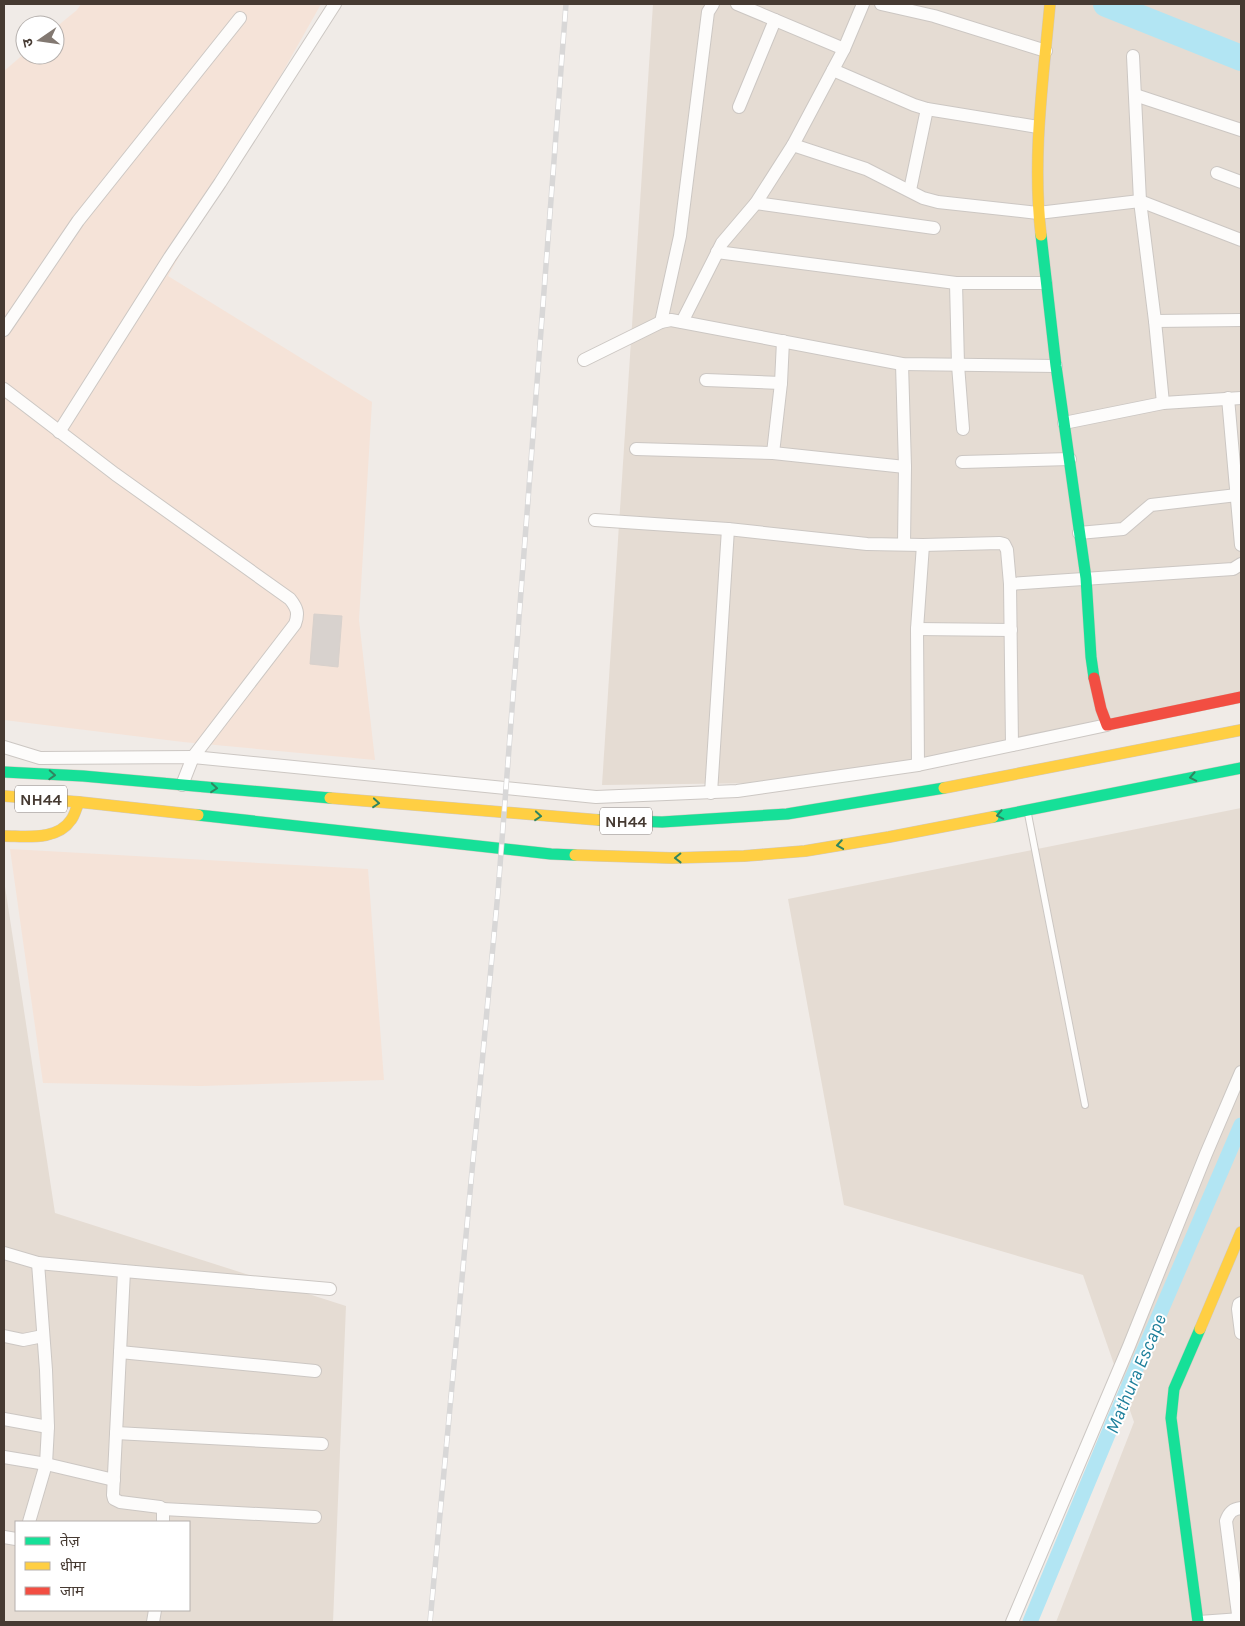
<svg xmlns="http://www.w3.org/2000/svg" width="1245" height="1626" font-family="Karla,'Noto Sans Devanagari',sans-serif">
  <rect width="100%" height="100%" fill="#f0ebe7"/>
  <g fill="#e5dcd3" fill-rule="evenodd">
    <path d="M653,4H1241V699L831,778L772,783L602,785Z"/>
    <path d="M1241,808V1622H1056L1134,1422L1083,1275L844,1205L788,899Z"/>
    <path d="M4,880L55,1213L346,1306L333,1622H4ZM16,1522H189V1610H16Z"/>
  </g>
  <g fill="#f5e3d8">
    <path d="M81,4H321L168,276L372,402L359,620L375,760L183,742L4,720V71L25,53V55H55V28L77,10Z"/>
    <path d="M10,849L368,869L384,1080L201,1086L43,1083Z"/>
  </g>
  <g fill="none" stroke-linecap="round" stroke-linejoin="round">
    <path stroke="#b2e5f3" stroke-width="15" d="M1030,1622L1114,1420L1241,1125"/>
    <path stroke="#b2e5f3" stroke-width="26" d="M1106,4L1241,58"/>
  </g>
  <path fill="#d8d2ce" stroke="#d8d1cc" d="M314,614L342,616L338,667L310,664Z"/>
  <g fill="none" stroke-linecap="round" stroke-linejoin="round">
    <g stroke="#ccc7c3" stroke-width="8">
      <path id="lane" d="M1028,814L1085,1105"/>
    </g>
    <g stroke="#ccc7c3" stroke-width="14">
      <g id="street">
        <path d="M737,4L844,49"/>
        <path d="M881,4L934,16L1046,51"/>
        <path d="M1133,56L1140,201L1155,321L1163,403"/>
        <path d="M833,70L914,105L927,109L1038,127"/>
        <path d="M1135,95L1241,130"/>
        <path d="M739,107L775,20"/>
        <path d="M793,145L866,169L923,198L938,202L1038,213L1140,201L1241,240"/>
        <path d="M1217,173L1241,182"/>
        <path d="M910,190L927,109"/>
        <path d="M756,203L934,228"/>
        <path d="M717,252L956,283H1046"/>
        <path d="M956,283L958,365L963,429"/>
        <path d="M1155,321L1241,320"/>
        <path d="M661,322L680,236L708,12L713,4"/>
        <path d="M682,322L722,243L756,203L793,145L844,49L863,4"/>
        <path d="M4,330L78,221L240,18"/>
        <path d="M584,360L661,322L671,320L902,364L1056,366"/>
        <path d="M902,364L905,467L904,544"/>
        <path d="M706,380L781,383"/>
        <path d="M4,389L115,474L290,599C297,608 299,613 295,624L193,757L182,785"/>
        <path d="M1228,398L1241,545"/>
        <path d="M1064,423L1163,403L1241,398"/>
        <path d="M59,432L170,257L220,183L335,4"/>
        <path d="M636,449L773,453L905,467"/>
        <path d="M773,453L781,383L783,341"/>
        <path d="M962,462L1070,459"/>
        <path d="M595,520L728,529L867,544L923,545L1000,543L1004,544L1007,550L1010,584L1012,745"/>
        <path d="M1079,533L1123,529L1151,505L1237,495"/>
        <path d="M1010,584L1233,569L1241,564"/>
        <path d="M917,629L1011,630"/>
        <path d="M4,747L40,758L193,757L596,797L737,791L918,765L1107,725"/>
        <path d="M918,765L917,629L923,545"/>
        <path d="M711,793L728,529"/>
        <path d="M4,1253L38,1263L124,1271L113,1495L114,1499L120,1502L160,1507L163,1509V1522"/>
        <path d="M124,1271L330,1289"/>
        <path d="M1241,1303L1239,1304L1238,1309L1241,1333"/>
        <path d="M4,1336L23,1340L43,1336"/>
        <path d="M120,1352L315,1371"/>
        <path d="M4,1419L48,1427"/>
        <path d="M116,1433L322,1444"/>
        <path d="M4,1457L46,1464L114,1480"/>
        <path d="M163,1509L315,1517"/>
        <path d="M29,1522L46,1464L48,1427L46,1370L38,1263"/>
        <path d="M4,1537L16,1539"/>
        <path d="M153,1622L155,1610"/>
        <path d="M1012,1622L1129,1346L1206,1154L1241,1072"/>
        <path d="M1199,1622L1241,1619"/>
        <path d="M1239,1622L1226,1521C1229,1512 1233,1509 1241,1508"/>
      </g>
    </g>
    <g stroke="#d1c8be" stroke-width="12">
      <g id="fast">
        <path d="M1041,235L1056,366L1086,578L1091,657L1094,678"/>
        <path d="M4,772L83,776L330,798"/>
        <path d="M198,815L551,854L575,855"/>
        <path d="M993,817L1241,768"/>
        <path d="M599,820L662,822L787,814L944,788"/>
        <path d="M1198,1622L1171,1418L1174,1389L1200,1329"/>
      </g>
    </g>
    <g stroke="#d1c8be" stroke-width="12">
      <g id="slow">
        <path d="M1041,235C1032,158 1043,81 1050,4"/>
        <path d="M944,788L1241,730"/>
        <path d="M4,796L79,802L198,815"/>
        <path d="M330,798L599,820"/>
        <path d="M4,836C26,836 57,841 71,820C75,815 76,808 79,802"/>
        <path d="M575,855L672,858L744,856L805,851L889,837L993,817"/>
        <path d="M1200,1329L1241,1232"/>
      </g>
    </g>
    <g stroke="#d1c8be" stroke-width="12">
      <path id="jam" d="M1094,678L1101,709L1107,725L1241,697"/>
    </g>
    <use href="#lane" stroke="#fdfcfb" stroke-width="6"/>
    <use href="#street" stroke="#fdfcfb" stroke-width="12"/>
    <use href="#fast" stroke="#16e098" stroke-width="11"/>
    <use href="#slow" stroke="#ffcf43" stroke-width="11"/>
    <use href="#jam" stroke="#f24e42" stroke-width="11"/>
    <g stroke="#d8d7d7" stroke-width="5.5">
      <path id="rail" d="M430,1622L498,892L566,4"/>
    </g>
    <use href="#rail" stroke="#fff" stroke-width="4" stroke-dasharray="11" stroke-linecap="butt"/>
  </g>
  <defs><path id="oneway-chevron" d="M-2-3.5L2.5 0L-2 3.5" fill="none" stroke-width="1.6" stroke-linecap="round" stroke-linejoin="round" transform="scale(1.25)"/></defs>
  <g stroke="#308560">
    <use href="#oneway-chevron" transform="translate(52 775) rotate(3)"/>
    <use href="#oneway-chevron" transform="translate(1193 777) rotate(169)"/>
    <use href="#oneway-chevron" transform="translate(214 788) rotate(5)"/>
    <use href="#oneway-chevron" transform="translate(376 803) rotate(5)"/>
    <use href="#oneway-chevron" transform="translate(1000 815) rotate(169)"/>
    <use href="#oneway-chevron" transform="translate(538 816) rotate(5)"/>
    <use href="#oneway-chevron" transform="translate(840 845) rotate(171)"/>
    <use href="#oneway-chevron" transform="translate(678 858) rotate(179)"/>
  </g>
  <g text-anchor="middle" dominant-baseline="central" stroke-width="4" stroke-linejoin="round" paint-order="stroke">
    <g fill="#fff" stroke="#7e7570" stroke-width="1">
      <rect x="15" y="785.5" width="52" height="27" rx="4"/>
      <rect x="600" y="807.5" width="52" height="27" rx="4"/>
    </g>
    <g font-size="16" font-weight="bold" fill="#463a32">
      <text x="41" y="799">NH44</text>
      <text x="626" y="821">NH44</text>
    </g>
    <g font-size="19" font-style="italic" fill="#1d7f9b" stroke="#fff">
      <text transform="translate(1136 1374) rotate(-67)">Mathura Escape</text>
    </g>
  </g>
  <rect width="1245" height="1626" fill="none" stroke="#463a32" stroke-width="10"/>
  <rect x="15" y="1521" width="175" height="90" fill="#ffffff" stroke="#b5b0ad"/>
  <rect x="25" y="1537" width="25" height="8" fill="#16e098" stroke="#b5b0ad"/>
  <text x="60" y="1546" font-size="15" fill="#463a32">तेज़</text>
  <rect x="25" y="1562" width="25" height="8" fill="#ffcf43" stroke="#b5b0ad"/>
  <text x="60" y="1571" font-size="15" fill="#463a32">धीमा</text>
  <rect x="25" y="1587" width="25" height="8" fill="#f24e42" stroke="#b5b0ad"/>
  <text x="60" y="1596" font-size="15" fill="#463a32">जाम</text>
  <g transform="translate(40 40) rotate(257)"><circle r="24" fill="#ffffff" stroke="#b5b0ad"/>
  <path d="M0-4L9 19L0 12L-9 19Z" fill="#827871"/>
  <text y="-8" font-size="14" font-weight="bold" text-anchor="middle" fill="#463a32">उ</text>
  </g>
</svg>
